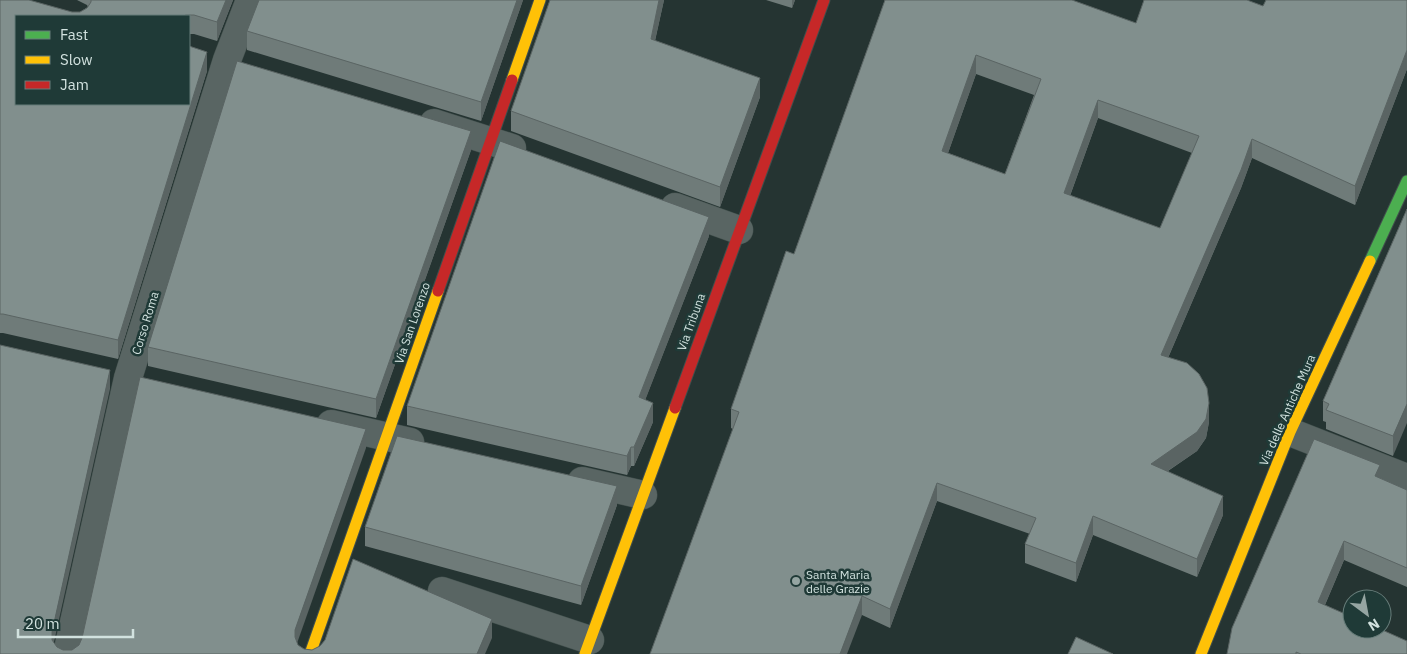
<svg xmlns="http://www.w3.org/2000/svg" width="1407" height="654" font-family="'IBM Plex Sans',sans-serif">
  <rect width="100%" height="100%" fill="#253432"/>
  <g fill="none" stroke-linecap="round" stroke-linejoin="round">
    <g stroke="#414f4c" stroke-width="29">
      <g id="street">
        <path d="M434,123L512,148"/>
        <path d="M675,207L739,230"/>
        <path d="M331,424L410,442"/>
        <path d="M1290,432L1407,478"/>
        <path d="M582,481L643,495"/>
        <path d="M442,591L590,640"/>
        <path d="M67,654L128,378L227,60L250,0"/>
      </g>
    </g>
    <g stroke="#414f4c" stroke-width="13">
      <path id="fast" d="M1370,261L1407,181"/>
    </g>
    <g stroke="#414f4c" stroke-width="13">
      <g id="slow">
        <path d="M512,80L540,0"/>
        <path d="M310,654L438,291"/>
        <path d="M585,654L675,408"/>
        <path d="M1201,654L1290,432L1370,261"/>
      </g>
    </g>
    <g stroke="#414f4c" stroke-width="13">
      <g id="jam">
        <path d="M438,291L512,80"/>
        <path d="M675,408L824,0"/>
      </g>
    </g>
    <use href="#street" stroke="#596563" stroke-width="28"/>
    <use href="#fast" stroke="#4caf50" stroke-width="11"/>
    <use href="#slow" stroke="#ffc107" stroke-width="11"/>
    <use href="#jam" stroke="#c62828" stroke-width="11"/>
  </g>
  <g fill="#6f7b79" fill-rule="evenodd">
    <path d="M0,0L72,12H80L88,7L87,5L77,0H233L217,41L194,34H189V16H16L207,71L118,359L3,333H0Z"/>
    <path d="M523,0L481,121L247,50V31Z"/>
    <path d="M550,0H664L655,41L760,97L720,207L511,131V111Z"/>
    <path d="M766,0H795L792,8Z"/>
    <path d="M885,0L1136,23L1263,6L1407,0V69L1355,205L1252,158L1241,188L1168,358L1209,422L1206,438L1197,451L1168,471L1223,515L1197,577L1093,535L1076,582L1025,563V544L1030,534L937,501L890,628L862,615L733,429L731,428V409L794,254ZM976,74L1034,95L1005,174L948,153ZM1098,118L1192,153L1160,228L1070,196Z"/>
    <path d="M471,150L376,418L148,366V347Z"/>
    <path d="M1407,209L1393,456L1326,429V422L1323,421V401Z"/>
    <path d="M709,236L645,400L653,422L634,466H631L627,475L407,425V406Z"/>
    <path d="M1380,478L1407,490V587L1344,560L1325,605L1407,654H1227Z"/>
    <path d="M617,505L581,605L365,546V527Z"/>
  </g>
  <g fill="#5a6463">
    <path d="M226,0H233L217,41V22Z"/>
    <path d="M517,0H523L481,121V102Z"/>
    <path d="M659,0H664L651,58V39Z"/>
    <path d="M792,0H795L792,8Z"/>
    <path d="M1407,50V69L1355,205V186Z"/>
    <path d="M207,52V71L118,359V340Z"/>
    <path d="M976,55V74L942,170V151Z"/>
    <path d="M760,78V97L720,207V187Z"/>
    <path d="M1098,100V118L1064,212V193Z"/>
    <path d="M471,131V150L376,418V399Z"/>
    <path d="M1252,139V158L1241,188L1161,374V355Z"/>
    <path d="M709,217V236L639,416V397Z"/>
    <path d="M110,370V389L52,651V632Z"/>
    <path d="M653,403V422L634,466V447Z"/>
    <path d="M1209,403V422L1206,438L1197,451L1151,482V464Z"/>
    <path d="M1407,404V423L1393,456V436Z"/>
    <path d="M366,429V448L295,649V630Z"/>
    <path d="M631,447V466L627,475V456Z"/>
    <path d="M1380,465V484L1375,476Z"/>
    <path d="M937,483V501L890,628V609Z"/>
    <path d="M617,486V505L581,605V586Z"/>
    <path d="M1223,496V515L1197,577V559Z"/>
    <path d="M1093,516V535L1076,582V563Z"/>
    <path d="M1344,541V560L1318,621V602Z"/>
    <path d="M862,596V615L847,654H840Z"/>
    <path d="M492,619V638L485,654H477Z"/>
  </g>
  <g fill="#818f8d" stroke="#5a6463" fill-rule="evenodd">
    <path d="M0,0H29L72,12H80L87,8L91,2V0H226L217,22L194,15H186L183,16H16V104H189V46L207,52L118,340L3,314H0Z"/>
    <path d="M259,0H517L481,102L247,31Z"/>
    <path d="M550,0H659L651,39L760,78L720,187L511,111Z"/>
    <path d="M885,0H1072L1136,23L1144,0H1247L1263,6L1266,0H1407V50L1355,186L1252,139L1241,170L1161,355L1187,363L1199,374L1207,388L1209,403L1206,419L1197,432L1151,464L1223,496L1197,559L1093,516L1076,563L1025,544L1036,518L937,483L890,609L862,596L840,654H650L739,412L731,409L786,251L794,254ZM976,55L1041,79L1005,174L942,151ZM1098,100L1199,136L1160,228L1064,193Z"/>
    <path d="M237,61L471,131L376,399L148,347Z"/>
    <path d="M500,141L709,217L639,397L653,403L634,447H631L627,456L407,406Z"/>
    <path d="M1407,209V404L1393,436L1326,410L1329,404L1323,401Z"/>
    <path d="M0,345L110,370L52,632V640L57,647L63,650H72L79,645L82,638L140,377L366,429L295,630V637L298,645L304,649L312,650L320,646L325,640L353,559L492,619L477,654H0Z"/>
    <path d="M397,436L617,486L581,586L365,527Z"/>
    <path d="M1314,439L1380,465L1375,476L1407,490V568L1344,541L1318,602L1352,617V629H1380L1407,641V654H1301L1296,652V654H1227L1232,628Z"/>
    <path d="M1076,637L1113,654H1068Z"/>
  </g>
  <circle fill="#95a5a2" stroke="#1f3a37" stroke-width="2" cx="796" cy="581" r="5"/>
  <g text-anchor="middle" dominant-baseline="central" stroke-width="5" stroke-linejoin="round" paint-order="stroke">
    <g font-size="12" fill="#d2e2df" stroke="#1f3a37">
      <text transform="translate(691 322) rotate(-70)">Via Tribuna</text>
      <text transform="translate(145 323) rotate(-73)">Corso Roma</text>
      <text transform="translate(412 323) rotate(-71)">Via San Lorenzo</text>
      <text transform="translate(1287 410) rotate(-66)">Via delle Antiche Mura</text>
    </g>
    <g font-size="12" fill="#d2e2df" stroke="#1f3a37" text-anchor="start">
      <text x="806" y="574">Santa Maria<tspan x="806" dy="14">delle Grazie</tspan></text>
    </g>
  </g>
  <rect x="15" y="15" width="175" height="90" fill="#1f3a37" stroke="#677d7a"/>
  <rect x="25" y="31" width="25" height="8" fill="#4caf50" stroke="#677d7a"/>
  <text x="60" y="40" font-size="15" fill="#d2e2df">Fast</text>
  <rect x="25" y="56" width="25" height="8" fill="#ffc107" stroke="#677d7a"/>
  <text x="60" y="65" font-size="15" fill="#d2e2df">Slow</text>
  <rect x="25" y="81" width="25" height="8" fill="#c62828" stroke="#677d7a"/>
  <text x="60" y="90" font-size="15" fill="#d2e2df">Jam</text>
  <g transform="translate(1367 614) rotate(148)"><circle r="24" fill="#1f3a37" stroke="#677d7a"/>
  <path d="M0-4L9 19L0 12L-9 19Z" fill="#95a5a2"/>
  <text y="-8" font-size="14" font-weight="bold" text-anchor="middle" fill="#d2e2df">N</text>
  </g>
  <path d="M18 629v8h115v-8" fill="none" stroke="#d2e2df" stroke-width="2.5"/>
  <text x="25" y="629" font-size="15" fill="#d2e2df" stroke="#1f3a37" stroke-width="4" paint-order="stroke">20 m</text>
</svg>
